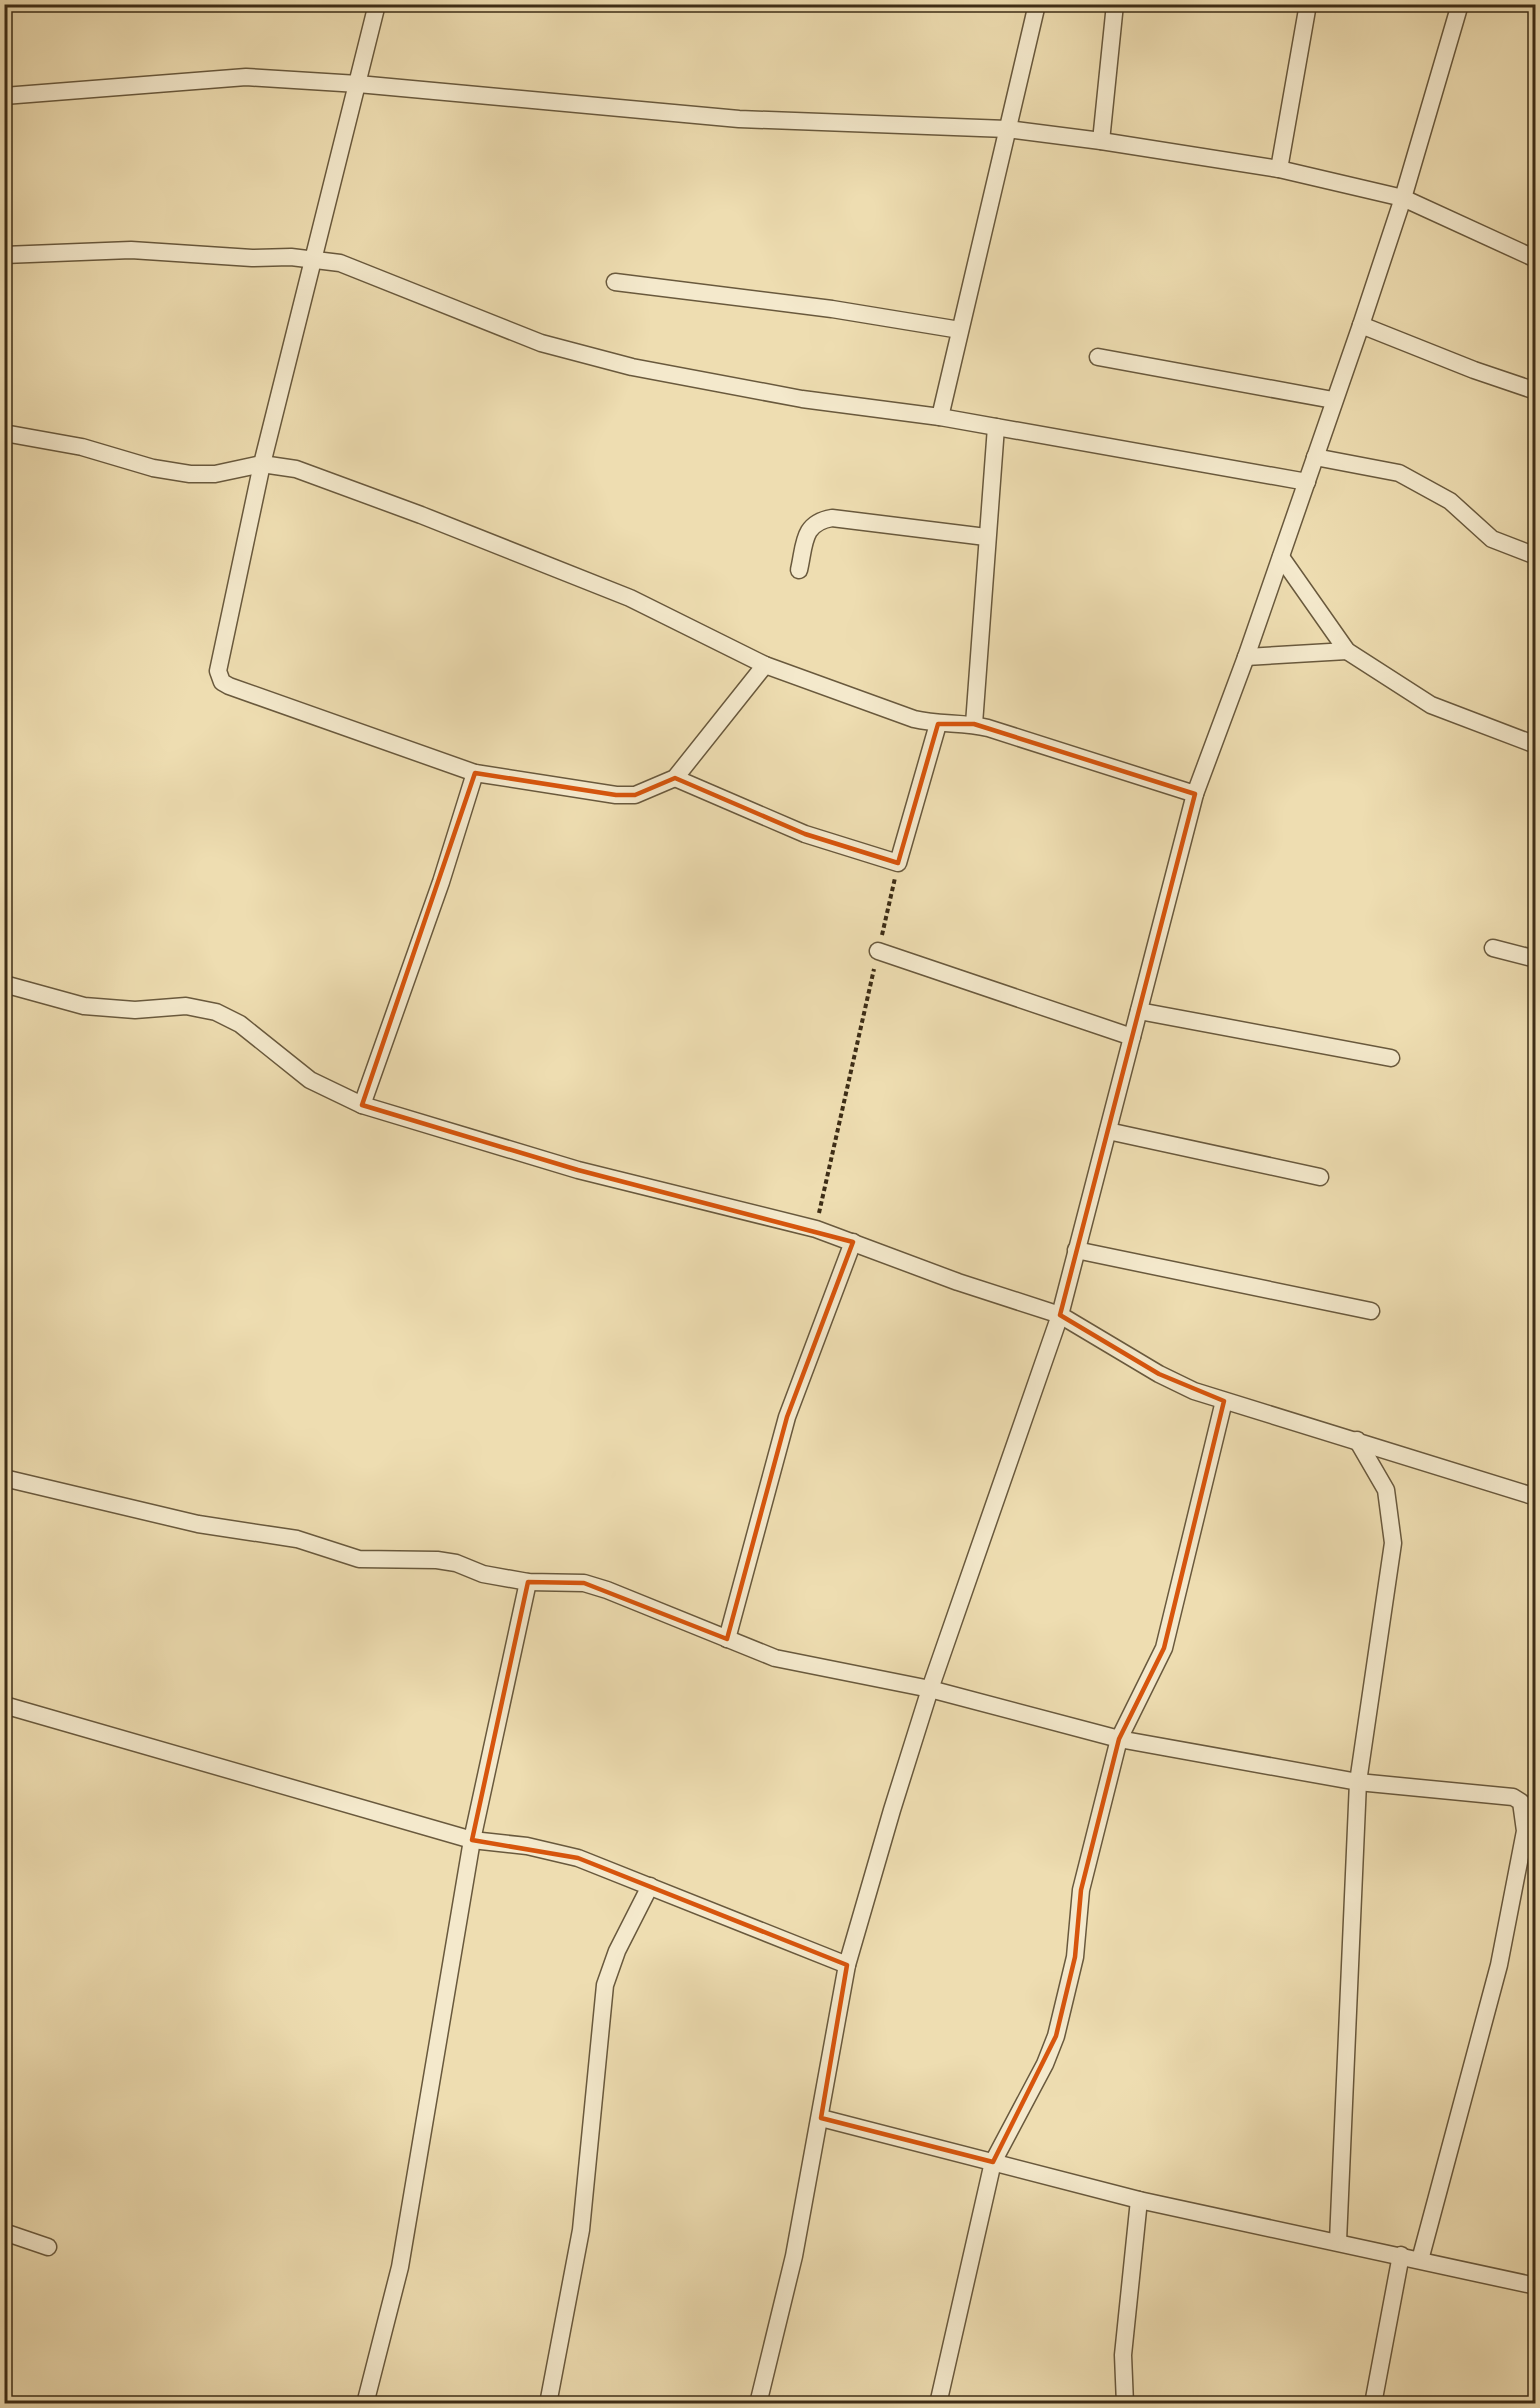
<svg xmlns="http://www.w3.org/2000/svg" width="1540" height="2408" font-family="'IM FELL Great Primer',serif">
  <rect width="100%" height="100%" fill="#eeddb1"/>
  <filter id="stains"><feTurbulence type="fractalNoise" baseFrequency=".00333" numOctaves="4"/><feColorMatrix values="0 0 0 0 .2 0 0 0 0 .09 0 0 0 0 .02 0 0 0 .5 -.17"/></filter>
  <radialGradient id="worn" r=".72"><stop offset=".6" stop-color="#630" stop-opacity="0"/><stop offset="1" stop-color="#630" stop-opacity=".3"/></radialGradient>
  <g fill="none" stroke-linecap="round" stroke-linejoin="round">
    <g stroke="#69593d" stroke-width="19">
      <g id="street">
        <path d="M377,4L262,464L218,671L222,682L229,686L475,773L616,795H635L675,778L765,665"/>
        <path d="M4,96L246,77L358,84L739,119L1007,129L1101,141L1279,169L1403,198L1536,259"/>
        <path d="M1101,141L1115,4"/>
        <path d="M1279,169L1308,4"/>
        <path d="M4,255L131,250L252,258L291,257L340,263L541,343L632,367L802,399L940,417L1307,482"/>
        <path d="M615,282L832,309L960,330"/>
        <path d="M1361,325L1474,370L1536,391"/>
        <path d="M1098,357L1333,400"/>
        <path d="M940,417L1037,4"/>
        <path d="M4,433L82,447L153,468L190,474H215L262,464L296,469L421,515L630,598L765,665L914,719C939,725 964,722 988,728L1195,794"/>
        <path d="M1315,457L1399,473L1450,501L1492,539L1536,556"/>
        <path d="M1281,557L1347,651L1431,705L1536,745"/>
        <path d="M799,570C805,544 802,523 832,518L986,537"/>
        <path d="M1246,657L1347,651"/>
        <path d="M974,724L996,427"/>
        <path d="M675,778L805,834L898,863L938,724"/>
        <path d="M1493,948L1536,959"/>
        <path d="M878,951L1132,1037"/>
        <path d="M4,984L84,1006L135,1010L186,1006L216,1012L240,1024L310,1080L362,1105L578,1170L816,1229L958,1282L1060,1315L1159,1374L1194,1391L1536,1497"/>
        <path d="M1139,1011L1391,1058"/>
        <path d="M362,1105L441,882L475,773"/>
        <path d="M1108,1131L1320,1177"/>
        <path d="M1076,1250L1371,1311"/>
        <path d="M4,1478L198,1524L297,1539L359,1559L437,1560L456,1563L483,1574L528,1582L584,1583L607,1590L775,1658L930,1689L1119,1739L1358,1782L1513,1797L1521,1802L1525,1831L1499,1965L1420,2260"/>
        <path d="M727,1639L787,1417L853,1242"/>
        <path d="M4,1705L472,1840L527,1846L578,1858L847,1965"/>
        <path d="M821,2118L1139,2200L1536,2286"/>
        <path d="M4,2232L48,2247"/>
        <path d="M1338,2241L1358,1782L1393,1543L1386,1490L1357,1440"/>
        <path d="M365,2404L400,2267L472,1840L528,1582"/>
        <path d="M548,2404L581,2230L605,1985L617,1951L650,1886"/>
        <path d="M758,2404L794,2256L847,1965L892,1810L930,1689L1060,1315L1195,794L1246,657L1361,325L1403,198L1460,4"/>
        <path d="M938,2404L993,2162L1045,2064L1056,2036L1075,1957L1081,1890L1119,1739L1164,1648L1224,1401"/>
        <path d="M1125,2404L1123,2355L1139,2200"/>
        <path d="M1373,2404L1401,2255"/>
      </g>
    </g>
    <g stroke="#3d2d16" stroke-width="4" stroke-dasharray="4.5 3" stroke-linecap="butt">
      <path d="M882,935L895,878"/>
      <path d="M819,1213L874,969"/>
    </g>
    <use href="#street" stroke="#f4e9cc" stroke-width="16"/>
  </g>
  <path fill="none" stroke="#d7550d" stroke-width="4.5" stroke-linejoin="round" d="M938,724H974L1195,794L1060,1315L1159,1374L1224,1401L1164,1648L1119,1739L1081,1890L1075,1957L1056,2036L993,2162L821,2118L847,1965L578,1858L472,1840L528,1582L584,1583L727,1639L787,1417L853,1242L578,1170L362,1105L475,773L616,795H635L675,778L805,834L898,863Z"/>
  <rect width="1540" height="2408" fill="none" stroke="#eeddb1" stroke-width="24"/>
  <rect x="6" y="6" width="1528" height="2396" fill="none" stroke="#3d2d16" stroke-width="3"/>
  <rect x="12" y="12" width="1516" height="2384" fill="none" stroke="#3d2d16" stroke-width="1.5"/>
  <rect width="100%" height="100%" filter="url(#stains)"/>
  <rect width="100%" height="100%" fill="url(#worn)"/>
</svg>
